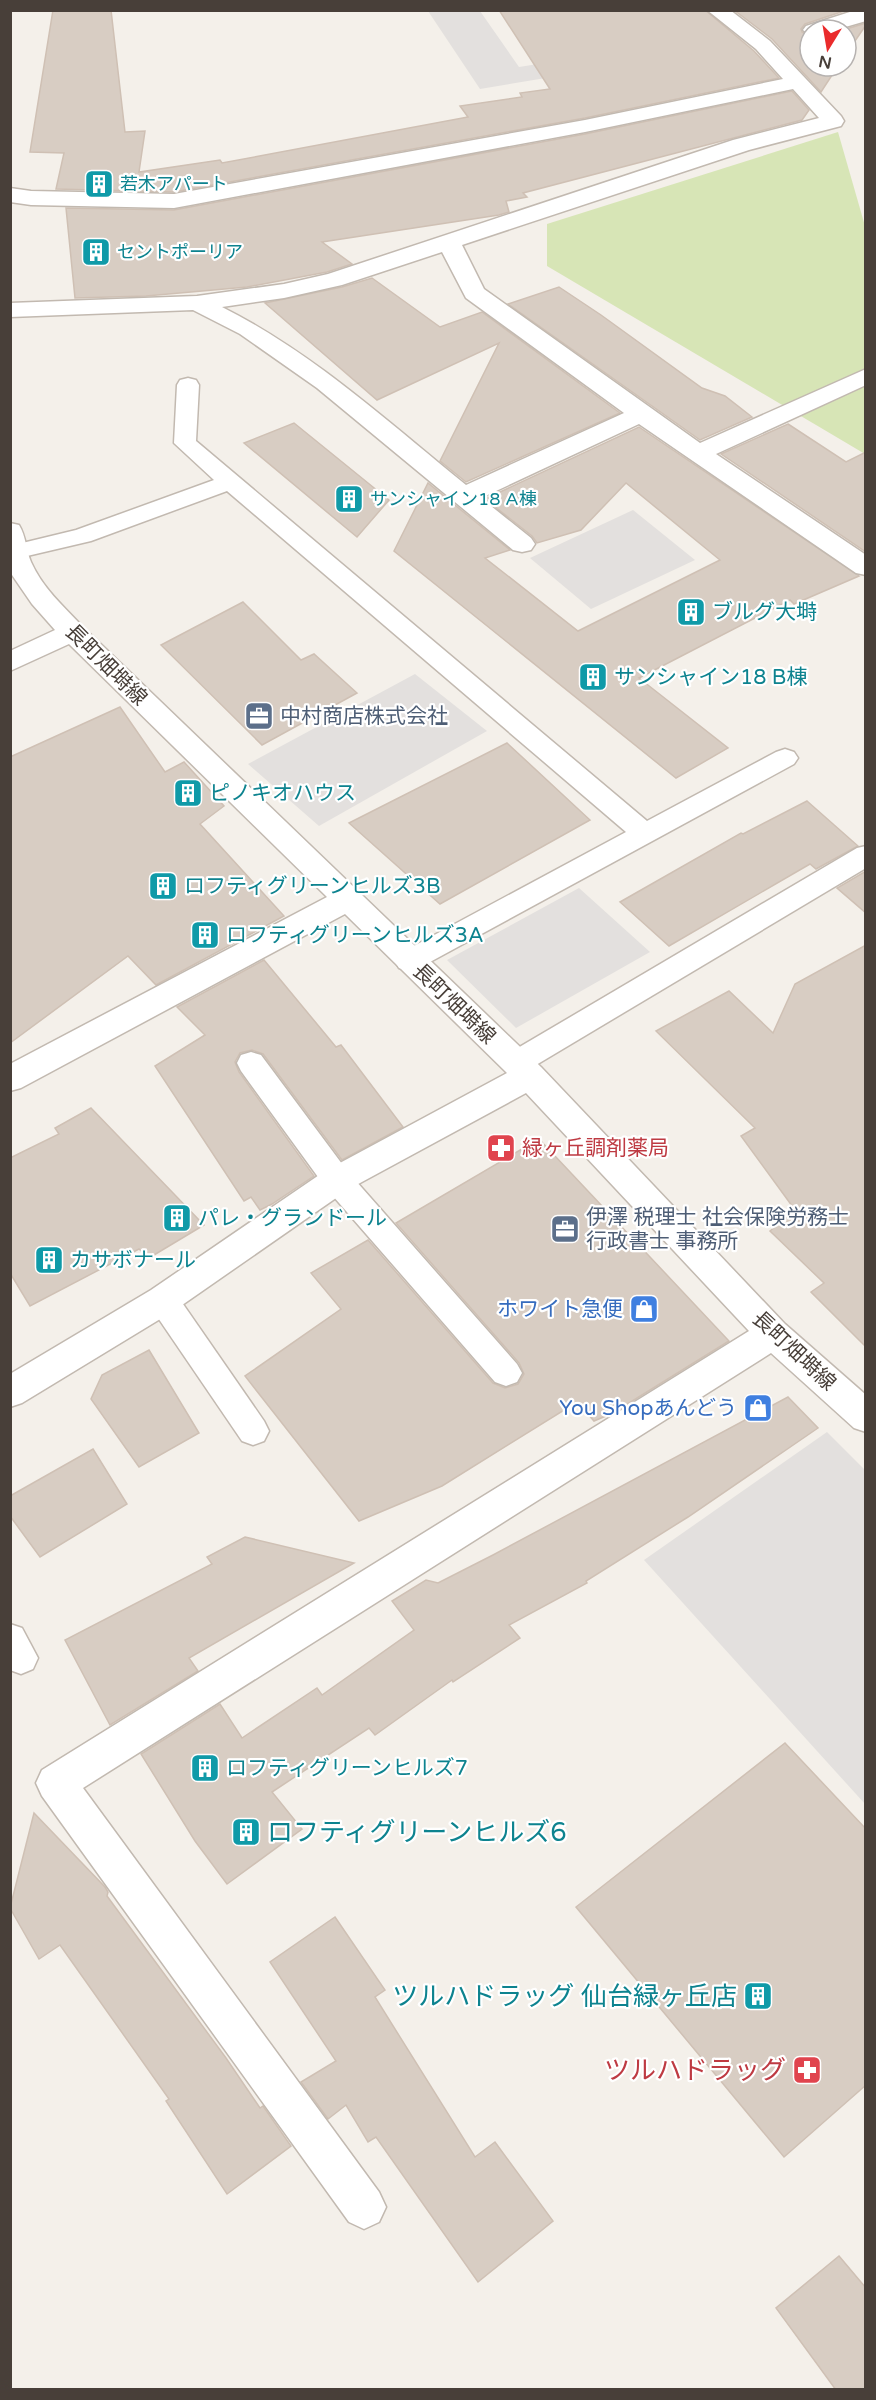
<svg xmlns="http://www.w3.org/2000/svg" width="876" height="2400" font-family="'Varela Round','Noto Sans JP',sans-serif">
  <rect width="100%" height="100%" fill="#f4f0ea"/>
  <path fill="#d7e5b6" d="M838,132L865,226V454L547,266V224Z"/>
  <g fill="#e3e0de">
    <path d="M428,11H480L519,67L620,51L630,64L480,89Z"/>
    <path d="M633,510L695,560L591,609L530,558Z"/>
    <path d="M415,674L487,731L319,826L248,764Z"/>
    <path d="M579,888L650,952L516,1028L447,960Z"/>
    <path d="M827,1432L865,1470V1804L644,1560Z"/>
  </g>
  <g fill="#d8cdc3" stroke="#cfc0b4" stroke-width="1.5">
    <path d="M53,10H111L125,132L145,131L139,172L220,160L222,163L468,117L460,106L522,97L520,93L550,89L499,10H705L754,51L779,78L585,118L174,192L56,189L64,153L30,152Z"/>
    <path d="M734,10H847L805,24L801,29L802,32L810,37V66H838L821,92L772,39Z"/>
    <path d="M866,23V25L846,54V30H843Z"/>
    <path d="M792,91L809,110L802,120L523,193L527,197L506,201L509,212L499,215L322,242L352,264L327,272L247,287L146,296L75,298L66,208L174,210L585,134Z"/>
    <path d="M372,278L440,327L482,312L620,413L466,482L440,461L499,343L377,400L265,303L342,287Z"/>
    <path d="M559,287L601,315L702,388L725,396L752,417L700,440L508,304Z"/>
    <path d="M294,423L389,500L357,537L244,443Z"/>
    <path d="M788,424L846,462L866,452V552L721,454Z"/>
    <path d="M639,427L859,576L794,604L790,600L639,678L728,748L676,778L394,551L428,483L510,550L485,558L578,631L720,560L626,483L581,530L537,543L532,536L485,499Z"/>
    <path d="M243,602L301,660L314,654L357,693L262,745L161,645Z"/>
    <path d="M120,707L165,772L184,762L224,806L200,824L284,916L156,985L128,956L10,1043V757Z"/>
    <path d="M507,743L590,820L440,904L349,823Z"/>
    <path d="M807,801L858,846L816,869L810,864L669,946L620,902L741,833L743,834Z"/>
    <path d="M866,871V913L837,888Z"/>
    <path d="M866,945V1347L811,1292L824,1283L770,1231L795,1210L741,1136L755,1128L656,1031L729,991L773,1033L795,984Z"/>
    <path d="M264,960L336,1047L341,1045L403,1127L342,1160L263,1054L252,1050L240,1053L235,1062L239,1072L314,1176L272,1204L260,1210L251,1197L244,1201L155,1066L205,1035L177,1007Z"/>
    <path d="M91,1108L204,1225L149,1258L139,1249L30,1306L10,1273V1158L59,1134L55,1128Z"/>
    <path d="M539,1139L729,1341L613,1413L594,1421L577,1402L442,1486L359,1521L245,1376L341,1309L311,1273L368,1240L493,1383L505,1388L518,1384L524,1374L519,1363L396,1223Z"/>
    <path d="M149,1350L199,1433L139,1467L91,1399L102,1375Z"/>
    <path d="M788,1397L818,1428L688,1517L586,1581L587,1583L509,1625L520,1638L453,1682L452,1680L375,1735L369,1728L272,1792L302,1829L227,1884L195,1841L141,1754L220,1704L242,1738L317,1688L322,1695L414,1630L392,1601L426,1580L438,1583L493,1555Z"/>
    <path d="M93,1449L127,1504L40,1557L10,1516V1496Z"/>
    <path d="M245,1537L354,1563L189,1658L198,1671L110,1725L65,1640L212,1564L207,1557Z"/>
    <path d="M785,1743L866,1829V2085L784,2157L576,1907Z"/>
    <path d="M34,1813L105,1887L108,1892L107,1896L226,2058L260,2108L263,2106L291,2146L227,2194L166,2101L169,2099L60,1945L39,1959L10,1908Z"/>
    <path d="M335,1917L385,1990L375,1997L475,2157L495,2142L553,2221L478,2282L376,2137L368,2142L346,2105L328,2119L301,2082L336,2061L270,1962Z"/>
    <path d="M839,2256L866,2288V2390H836L776,2308Z"/>
  </g>
  <g fill="none" stroke-linecap="round" stroke-linejoin="round">
    <g stroke="#c2b9b0" stroke-width="3">
      <g id="service">
        <path d="M188,378L196,380L199,385L196,441L647,821L776,752L785,749L794,752L798,758L794,764L419,968L409,971L399,968L395,961L399,954L626,832L227,491L91,541L10,560V546L76,530L214,480L174,443L177,385L180,380Z"/>
        <path d="M866,846V868L526,1071L516,1074L506,1071L502,1063L506,1055L857,848Z"/>
        <path d="M251,1052L261,1055L348,1172L517,1364L522,1373L517,1382L506,1386L495,1382L326,1188L241,1071L237,1063L241,1055Z"/>
        <path d="M163,1287L174,1291L264,1421L269,1431L264,1441L253,1445L242,1441L152,1309L148,1300L152,1291Z"/>
        <path d="M10,1624L22,1628L38,1658L33,1669L21,1674L10,1670Z"/>
      </g>
    </g>
    <g stroke="#c2b9b0" stroke-width="3">
      <g id="minor">
        <path d="M707,10H730L770,41L841,116L844,121L841,126L749,150L462,245L484,289L700,443L866,369V385L716,454L866,555V575L856,573L639,424L481,498L531,538L535,544L531,550L522,552L513,550L317,388L240,334L193,310L10,317V303L197,296L284,284L328,274L733,140L819,118L793,89L585,132L174,208L31,205L10,202V188L31,191L174,194L585,120L783,79L756,49ZM442,252L466,298L624,413L466,485C388,422 312,352 222,307L284,298L342,285Z"/>
        <path d="M856,10H866V21L835,30H810V35L803,30L806,26Z"/>
        <path d="M10,523L19,525C26,536 26,550 31,562C42,587 63,606 82,626L541,1067L785,1324L866,1395V1432L854,1428L771,1353L83,1788L379,2192L386,2207L379,2222L364,2229L349,2222L42,1796L36,1783L42,1770L749,1331L526,1093L349,1189L175,1310L22,1403L10,1407V1374L151,1290L325,1171L507,1073L345,914L21,1088L10,1091V1064L327,897L69,644L10,671V651L55,630L32,604L10,572Z"/>
      </g>
    </g>
    <use href="#service" fill="#fff" fill-rule="evenodd"/>
    <use href="#minor" fill="#fff" fill-rule="evenodd"/>
  </g>
  <defs>
    <g id="building-square" transform="scale(1.5)"><rect x="-9" y="-9" width="18" height="18" rx="4" fill="#0f9aa8" stroke="#fff"/><path d="M-4-6H4V6H1V3H-1V6H-4ZM-2.5-4.3h1.7v1.8h-1.7ZM.8-4.3h1.7v1.8H.8ZM-2.5-1h1.7V.8h-1.7ZM.8-1h1.7V.8H.8Z" fill="#fff"/></g>
    <g id="office-square" transform="scale(1.5)"><rect x="-9" y="-9" width="18" height="18" rx="4" fill="#5c6f8a" stroke="#fff"/><path d="M-6-3h4V-5.5h4V-3h4V5H-6ZM-1-4.5V-3h2v-1.5ZM-6 0V1H6V0Z" fill="#fff"/></g>
    <g id="pharmacy-square" transform="scale(1.5)"><rect x="-9" y="-9" width="18" height="18" rx="4" fill="#e0444e" stroke="#fff"/><path d="M-2-6h4v4h4v4h-4v4h-4v-4h-4v-4h4Z" fill="#fff"/></g>
    <g id="shop-square" transform="scale(1.5)"><rect x="-9" y="-9" width="18" height="18" rx="4" fill="#3f7fe0" stroke="#fff"/><path d="M-5-2.5h2.3a2.7 3.5 0 0 1 5.4 0H5L5.5 6h-11ZM-1.5-2.5h3a1.5 2.3 0 0 0-3 0Z" fill="#fff"/></g>
  </defs>
  <g fill-rule="evenodd">
    <use href="#building-square" x="99" y="184"/>
    <use href="#building-square" x="96" y="252"/>
    <use href="#building-square" x="349" y="499"/>
    <use href="#building-square" x="691" y="612"/>
    <use href="#building-square" x="593" y="677"/>
    <use href="#office-square" x="259" y="716"/>
    <use href="#building-square" x="188" y="793"/>
    <use href="#building-square" x="163" y="886"/>
    <use href="#building-square" x="205" y="935"/>
    <use href="#pharmacy-square" x="501" y="1148"/>
    <use href="#building-square" x="177" y="1218"/>
    <use href="#office-square" x="565" y="1229"/>
    <use href="#building-square" x="49" y="1260"/>
    <use href="#shop-square" x="644" y="1309"/>
    <use href="#shop-square" x="758" y="1408"/>
    <use href="#building-square" x="205" y="1768"/>
    <use href="#building-square" x="246" y="1832"/>
    <use href="#building-square" x="758" y="1996"/>
    <use href="#pharmacy-square" x="807" y="2070"/>
  </g>
  <g text-anchor="middle" dominant-baseline="central" stroke-width="4.5" stroke-linejoin="round" paint-order="stroke">
    <g font-size="18" fill="#0d838f" stroke="#fff" text-anchor="start">
      <text x="120" y="184">若木アパート</text>
      <text x="117" y="252">セントポーリア</text>
      <text x="370" y="499">サンシャイン18 A棟</text>
    </g>
    <g font-size="21" fill="#0d838f" stroke="#fff" text-anchor="start">
      <text x="712" y="612">ブルグ大塒</text>
      <text x="614" y="677">サンシャイン18 B棟</text>
      <text x="209" y="793">ピノキオハウス</text>
      <text x="184" y="886">ロフティグリーンヒルズ3B</text>
      <text x="226" y="935">ロフティグリーンヒルズ3A</text>
      <text x="198" y="1218">パレ・グランドール</text>
      <text x="70" y="1260">カサボナール</text>
      <text x="226" y="1768">ロフティグリーンヒルズ7</text>
    </g>
    <g font-size="21" fill="#483f39" stroke="#fff">
      <text transform="translate(106 665) rotate(45)">長町畑塒線</text>
      <text transform="translate(454 1004) rotate(44)">長町畑塒線</text>
      <text transform="translate(794 1351) rotate(43)">長町畑塒線</text>
    </g>
    <g font-size="21" fill="#4e5e75" stroke="#fff" text-anchor="start">
      <text x="280" y="716">中村商店株式会社</text>
      <text x="586" y="1217">伊澤 税理士 社会保険労務士<tspan x="586" dy="24">行政書士 事務所</tspan></text>
    </g>
    <g font-size="21" fill="#be3a42" stroke="#fff" text-anchor="start">
      <text x="522" y="1148">緑ヶ丘調剤薬局</text>
    </g>
    <g font-size="21" fill="#366cbe" stroke="#fff" text-anchor="end">
      <text x="623" y="1309">ホワイト急便</text>
      <text x="737" y="1408">You Shopあんどう</text>
    </g>
    <g font-size="26" fill="#0d838f" stroke="#fff" text-anchor="start">
      <text x="267" y="1832">ロフティグリーンヒルズ6</text>
      <text x="737" y="1996" text-anchor="end">ツルハドラッグ 仙台緑ヶ丘店</text>
    </g>
    <g font-size="26" fill="#be3a42" stroke="#fff" text-anchor="end">
      <text x="786" y="2070">ツルハドラッグ</text>
    </g>
  </g>
  <rect width="876" height="2400" fill="none" stroke="#483f39" stroke-width="24"/>
  <g transform="translate(828 48) rotate(191)"><circle r="28" fill="#ffffff" stroke="#b6b2b0" stroke-width="1.5"/>
  <path d="M0-4.5L10 22L0 15L-10 22Z" fill="#ea2b2c"/>
  <text y="-9" font-size="16" font-weight="bold" text-anchor="middle" fill="#483f39">N</text>
  </g>
</svg>
